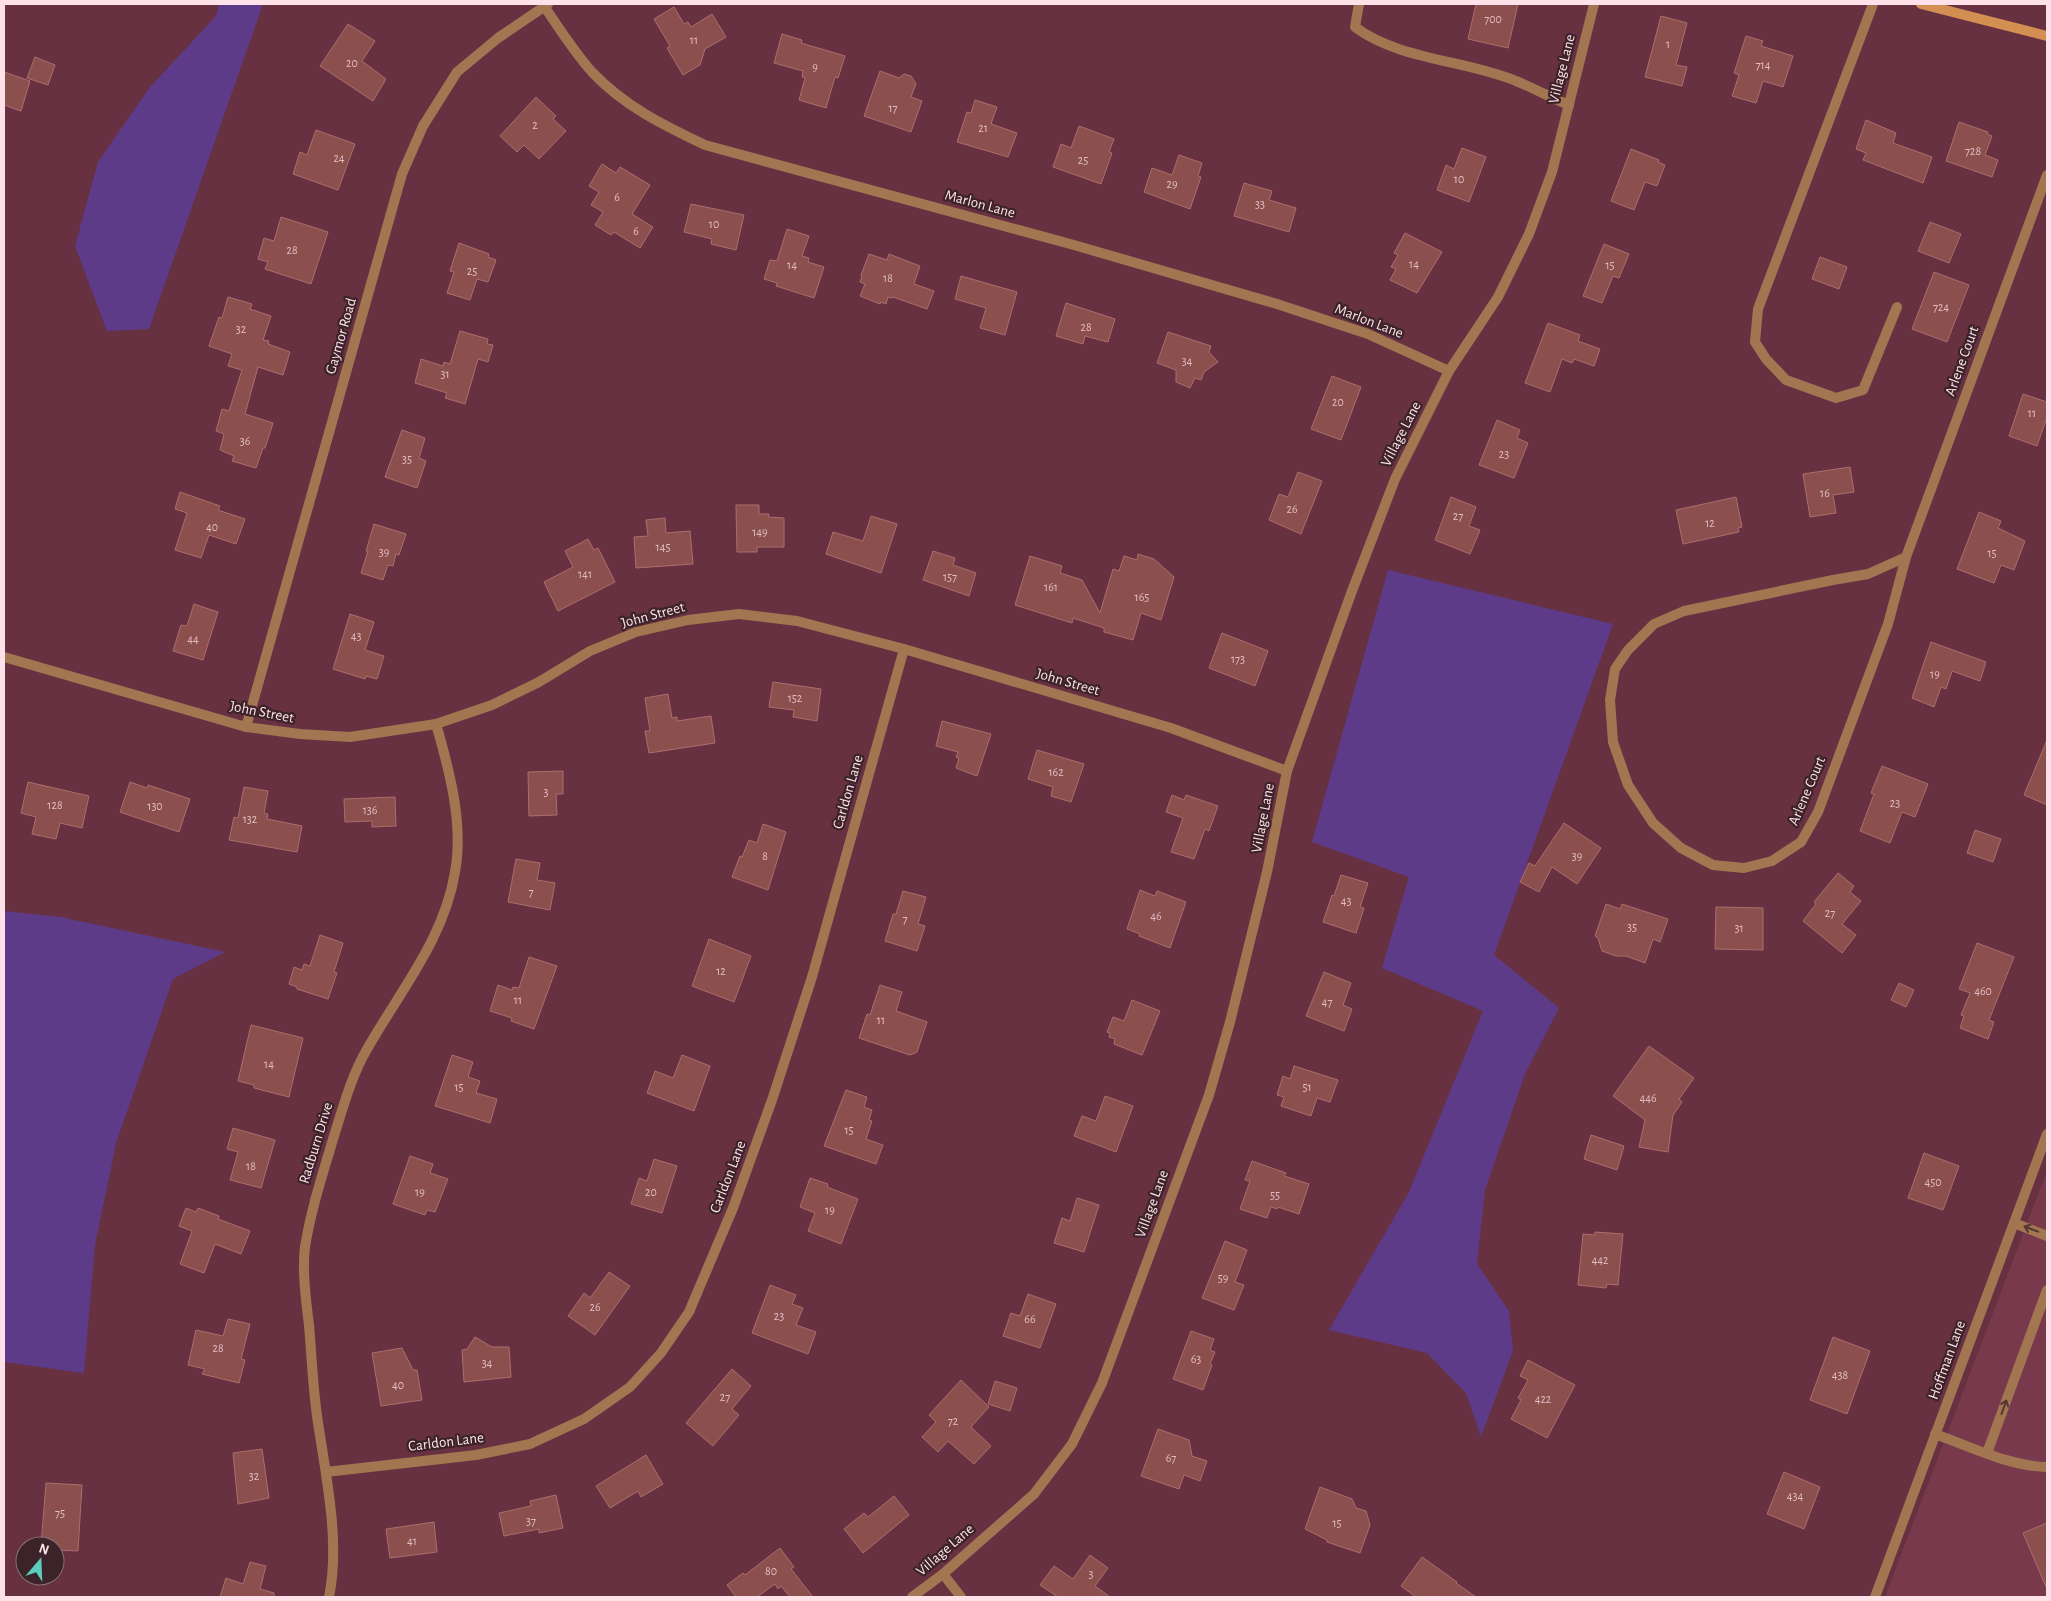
<svg xmlns="http://www.w3.org/2000/svg" width="2051" height="1601" font-family="'Alegreya Sans',sans-serif">
  <rect width="100%" height="100%" fill="#683142"/>
  <path fill="#78394d" d="M2047,1171V1597H1885Z"/>
  <g fill="#5d3b89">
    <path d="M219,4H263L149,329L107,331L75,246L98,162L150,87L216,16Z"/>
    <path d="M1388,570L1613,624L1494,955L1559,1008L1525,1074L1485,1190L1477,1264L1509,1311L1513,1351L1481,1437L1466,1393L1427,1353L1329,1330L1409,1192L1483,1011L1382,968L1409,877L1312,842Z"/>
    <path d="M4,911L60,917L225,952L173,979L116,1143L95,1245L84,1373L4,1362Z"/>
  </g>
  <g fill="#8b4f4e" stroke="#ad6e6c">
    <path d="M1476,4H1518L1508,48L1468,39Z"/>
    <path d="M674,7L684,24L688,22L691,27L712,14L726,37L705,49L700,65L683,75L667,48L670,46L654,19Z"/>
    <path d="M1661,16L1687,23L1676,65L1687,67L1682,86L1645,77Z"/>
    <path d="M348,24L375,41L362,61L386,79L373,101L320,66Z"/>
    <path d="M782,34L802,40L801,43L845,56L838,78L835,77L826,108L799,100L805,78L802,77L803,71L774,63Z"/>
    <path d="M1746,36L1763,41L1761,46L1793,56L1783,87L1763,81L1756,103L1732,96L1739,75L1734,73Z"/>
    <path d="M35,57L55,65L48,85L27,78Z"/>
    <path d="M880,71L899,78L904,74L911,76L916,84L911,97L922,101L911,132L864,116Z"/>
    <path d="M4,72L30,81L21,111L4,105Z"/>
    <path d="M536,97L556,116L553,119L566,131L539,159L524,145L517,152L500,136Z"/>
    <path d="M975,100L997,107L991,124L1017,133L1008,157L957,142L967,112L971,113Z"/>
    <path d="M1866,120L1896,133L1893,143L1932,157L1923,183L1863,160L1866,153L1856,149Z"/>
    <path d="M1959,122L1988,132L1987,134L1992,136L1985,155L1998,160L1992,177L1946,161Z"/>
    <path d="M1079,126L1114,139L1109,152L1112,153L1101,184L1053,167L1061,144L1071,148Z"/>
    <path d="M316,130L355,144L338,190L293,174L300,152L307,155Z"/>
    <path d="M1462,148L1486,157L1469,202L1437,190L1446,165L1454,169Z"/>
    <path d="M1631,149L1659,160L1658,162L1665,165L1657,186L1645,182L1634,210L1611,201Z"/>
    <path d="M1179,155L1202,163L1198,176L1201,177L1190,209L1144,192L1152,168L1172,175Z"/>
    <path d="M602,164L616,173L620,167L650,185L632,214L653,227L640,248L614,232L611,235L595,225L603,212L591,205L599,192L589,186Z"/>
    <path d="M1244,183L1272,191L1269,200L1296,208L1289,232L1234,216Z"/>
    <path d="M691,204L744,215L736,250L711,244L712,239L684,232Z"/>
    <path d="M281,217L328,232L311,284L265,269L268,262L258,259L264,238L274,241Z"/>
    <path d="M1930,222L1961,234L1949,263L1918,251Z"/>
    <path d="M787,229L809,236L802,256L809,258L808,262L824,267L814,298L776,286L777,283L764,279L770,260L777,261Z"/>
    <path d="M1405,233L1442,252L1417,293L1390,280L1396,269L1391,267L1398,255L1394,253Z"/>
    <path d="M459,243L489,254L488,257L496,260L488,282L477,279L470,300L447,293L454,272L450,271Z"/>
    <path d="M1604,244L1629,254L1619,278L1613,276L1602,303L1583,296Z"/>
    <path d="M869,254L887,260L889,254L920,266L914,284L934,291L927,309L893,297L892,298L888,297L886,304L881,302L880,304L860,296L865,284L860,282L862,276L861,275Z"/>
    <path d="M1820,257L1847,267L1839,289L1812,279Z"/>
    <path d="M1934,272L1969,285L1947,342L1912,329Z"/>
    <path d="M961,276L1017,292L1005,335L980,328L986,308L955,299Z"/>
    <path d="M228,297L252,304L250,309L271,316L263,340L269,341L268,344L290,352L283,375L258,367L245,414L273,423L265,448H263L256,468L232,461L234,456L220,450L224,434L216,431L222,409L229,411L242,370L228,366L232,354L209,346L219,317L222,318Z"/>
    <path d="M1066,303L1115,319L1108,342L1085,336L1083,344L1056,336Z"/>
    <path d="M1548,323L1580,335L1578,341L1600,349L1594,366L1574,359L1572,363L1562,359L1550,392L1525,383Z"/>
    <path d="M460,331L488,339L487,344L493,345L488,362L478,359L465,404L445,398L447,393L415,383L421,359L443,366L444,362L450,364Z"/>
    <path d="M1168,332L1211,346L1209,352L1218,362L1204,372L1201,380L1195,378L1190,388L1176,382V370L1157,363Z"/>
    <path d="M1332,376L1361,387L1341,440L1311,429Z"/>
    <path d="M2023,394L2047,402V417L2037,446L2009,436Z"/>
    <path d="M1497,420L1520,430L1517,438L1528,443L1514,478L1479,465Z"/>
    <path d="M402,430L425,438L419,458L426,461L417,488L385,477Z"/>
    <path d="M1850,467L1854,492L1833,495L1836,513L1810,517L1803,474Z"/>
    <path d="M1298,472L1322,481L1301,534L1269,520L1279,494L1288,497Z"/>
    <path d="M180,492L220,506L218,510L245,519L236,544L209,535L201,558L175,550L187,513L175,509Z"/>
    <path d="M1451,497L1476,507L1469,526L1480,530L1470,554L1435,540Z"/>
    <path d="M1736,497L1742,527L1738,528L1739,532L1683,544L1676,510Z"/>
    <path d="M736,505H759V514H769L768,517L784,518V547H757V552H737Z"/>
    <path d="M1979,512L2001,521L1998,528L2025,541L2014,570L2001,565L1994,583L1957,569Z"/>
    <path d="M871,516L897,524L881,573L826,554L833,532L863,541Z"/>
    <path d="M665,518L666,533L690,531L693,564L636,568L634,537L648,536L646,520Z"/>
    <path d="M374,524L406,534L399,555L396,554L393,566L388,565L383,580L361,573L368,551H366Z"/>
    <path d="M588,539L594,550L598,548L615,582L558,611L544,582L573,567L565,551Z"/>
    <path d="M933,551L955,558L953,565L976,573L969,596L923,580Z"/>
    <path d="M1138,554L1154,559L1174,577L1161,620L1141,613L1133,640L1104,632V628L1073,618L1072,623L1015,605L1030,556L1062,566L1060,573L1082,580L1100,613L1113,569L1119,571L1124,556L1137,560Z"/>
    <path d="M194,604L218,612L203,660L173,651L181,625L187,626Z"/>
    <path d="M350,614L374,622L365,650L384,656L377,679L366,676L365,679L333,669Z"/>
    <path d="M1222,633L1268,651L1255,686L1209,668Z"/>
    <path d="M1931,642L1986,662L1980,681L1952,671L1946,689L1941,687L1934,707L1912,698Z"/>
    <path d="M773,682L821,689L817,721L793,717L794,710L769,707Z"/>
    <path d="M668,694L672,718L677,717V721L711,716L715,743L649,753L645,731H650L645,698Z"/>
    <path d="M942,721L991,734L977,776L956,768L959,758L956,757L958,752L936,746Z"/>
    <path d="M2047,740V805L2024,795Z"/>
    <path d="M1037,750L1084,764L1071,802L1051,796L1053,787L1028,779Z"/>
    <path d="M1882,766L1928,784L1915,817L1902,812L1890,843L1860,831L1874,794L1871,793Z"/>
    <path d="M563,771V794H556L557,815L529,816L528,772Z"/>
    <path d="M28,782L89,796L82,828L60,823L56,839L32,834L36,817L21,813Z"/>
    <path d="M130,782L147,788L148,785L190,799L179,832L120,812Z"/>
    <path d="M244,787L268,791L264,813L268,814L267,819L302,826L297,852L229,840L234,817L238,818Z"/>
    <path d="M1172,795L1184,800L1186,795L1218,806L1209,831L1205,829L1194,859L1171,852L1183,818L1166,812Z"/>
    <path d="M395,797L396,826L372,827V821L345,822L344,799Z"/>
    <path d="M1564,823L1601,848L1577,884L1552,867L1539,892L1520,882L1529,863L1535,866Z"/>
    <path d="M763,824L786,832L768,890L732,877L740,856L742,857L749,840L757,843Z"/>
    <path d="M1975,830L2001,839L1993,862L1967,853Z"/>
    <path d="M516,859L540,863L537,880L555,883L550,910L508,902Z"/>
    <path d="M1838,873L1854,886L1850,892L1861,901L1842,924L1856,935L1842,953L1803,921L1816,904L1814,902Z"/>
    <path d="M1341,875L1368,883L1360,907L1364,908L1356,933L1323,922L1332,895L1334,896Z"/>
    <path d="M1140,890L1155,896L1157,891L1186,902L1170,948L1139,936L1140,934L1127,929Z"/>
    <path d="M903,891L926,897L918,924L925,926L917,951L885,941L893,914H896Z"/>
    <path d="M1606,904L1620,909L1622,904L1668,919L1660,942L1653,939L1645,963L1626,956H1616L1602,951L1598,938L1595,936Z"/>
    <path d="M1716,907L1763,908V950L1715,949Z"/>
    <path d="M320,935L343,943L334,972L337,973L328,999L297,989V987L289,984L294,967L302,970L304,964L310,966Z"/>
    <path d="M709,939L751,956L734,1002L692,986Z"/>
    <path d="M1977,943L2014,957L1989,1020L1994,1022L1988,1039L1960,1028L1964,1016L1961,1015L1970,993L1959,989Z"/>
    <path d="M529,957L557,966L534,1029L511,1021L512,1018L490,1011L498,985L512,990L513,987L519,988Z"/>
    <path d="M1324,972L1351,983L1343,1005L1352,1009L1344,1031L1306,1016Z"/>
    <path d="M1899,983L1914,990L1906,1007L1891,1000Z"/>
    <path d="M880,985L902,992L896,1011L927,1022L917,1052L910,1055L859,1038L867,1014L870,1015Z"/>
    <path d="M1132,1000L1160,1011L1142,1055L1114,1044L1115,1039L1109,1037L1110,1033L1107,1032L1113,1017L1124,1021Z"/>
    <path d="M251,1025L303,1038L289,1097L254,1088V1085L238,1081Z"/>
    <path d="M1649,1046L1694,1078L1679,1099L1682,1102L1673,1115L1668,1152L1639,1147L1645,1120L1613,1096Z"/>
    <path d="M452,1055L473,1062L468,1077L480,1081L476,1093L497,1099L490,1123L435,1106Z"/>
    <path d="M682,1055L710,1066L694,1111L647,1093L655,1071L673,1078Z"/>
    <path d="M1294,1066L1338,1080L1330,1102L1317,1098L1311,1116L1281,1106L1284,1097L1277,1095L1283,1076L1290,1079Z"/>
    <path d="M846,1090L867,1097L864,1107L872,1110L869,1120L872,1121L866,1139L883,1145L876,1164L824,1146Z"/>
    <path d="M1105,1096L1133,1106L1116,1152L1074,1136L1082,1116L1096,1121Z"/>
    <path d="M233,1128L275,1140L261,1188L230,1180L238,1152L227,1149Z"/>
    <path d="M1591,1135L1624,1146L1617,1170L1584,1159Z"/>
    <path d="M1924,1153L1959,1166L1943,1210L1908,1198Z"/>
    <path d="M410,1156L433,1164L430,1173L448,1179L435,1212L427,1210L425,1215L393,1204Z"/>
    <path d="M654,1159L677,1166L662,1213L631,1204L639,1178L647,1181Z"/>
    <path d="M1252,1161L1286,1173L1284,1176L1309,1184L1299,1214L1278,1207L1277,1209L1271,1207L1267,1218L1240,1209L1250,1181L1245,1180Z"/>
    <path d="M810,1178L828,1184L827,1187L858,1199L841,1244L808,1231L815,1213L800,1207Z"/>
    <path d="M1077,1198L1099,1205L1084,1252L1054,1243L1062,1218L1070,1221Z"/>
    <path d="M186,1208L196,1212L198,1208L219,1216L218,1219L250,1231L241,1254L215,1244L204,1273L180,1264L192,1231L179,1226Z"/>
    <path d="M1595,1232L1623,1234L1618,1285L1607,1284L1606,1288L1578,1285L1583,1234L1595,1235Z"/>
    <path d="M1225,1241L1247,1250L1235,1282L1244,1285L1234,1310L1202,1298Z"/>
    <path d="M609,1272L630,1286L595,1335L568,1316L584,1293L590,1298Z"/>
    <path d="M770,1285L796,1295L792,1304L803,1308L796,1325L816,1332L808,1354L752,1333Z"/>
    <path d="M1028,1294L1056,1304L1040,1348L1003,1336L1011,1313L1020,1316Z"/>
    <path d="M228,1319L250,1324L241,1359L245,1360L239,1383L202,1374L205,1369L188,1365L196,1330L223,1336Z"/>
    <path d="M1191,1331L1214,1339L1210,1350L1215,1352L1210,1364L1212,1365L1203,1390L1173,1379Z"/>
    <path d="M475,1337L492,1347H509L511,1377L464,1382L462,1350L467,1349Z"/>
    <path d="M1833,1337L1870,1351L1847,1414L1810,1400Z"/>
    <path d="M402,1348L413,1370H417L422,1400L381,1406L372,1353Z"/>
    <path d="M1528,1360L1575,1385L1547,1438L1511,1419L1521,1400L1518,1398L1528,1380L1520,1376Z"/>
    <path d="M732,1369L751,1386L732,1409L739,1415L713,1446L686,1423Z"/>
    <path d="M961,1380L989,1407L971,1427L991,1446L974,1464L948,1441L938,1452L922,1437L936,1422L929,1415Z"/>
    <path d="M995,1381L1017,1388L1010,1411L988,1404Z"/>
    <path d="M1158,1429L1189,1440L1192,1456L1207,1461L1200,1481L1184,1475L1179,1489L1141,1476Z"/>
    <path d="M262,1449L269,1498L238,1504L233,1453Z"/>
    <path d="M646,1455L663,1484L641,1497L638,1491L610,1508L596,1486Z"/>
    <path d="M1784,1472L1820,1487L1804,1529L1767,1514Z"/>
    <path d="M46,1483L82,1485L78,1551L55,1550V1546H41Z"/>
    <path d="M1320,1487L1352,1499L1356,1508L1366,1511L1370,1525L1360,1553L1327,1542V1540L1305,1529Z"/>
    <path d="M556,1495L563,1528L539,1533V1529L504,1536L499,1513L531,1506L530,1501Z"/>
    <path d="M894,1496L909,1515L863,1553L844,1529L864,1513L868,1517Z"/>
    <path d="M434,1522L437,1552L390,1558L386,1529Z"/>
    <path d="M2047,1523V1589L2023,1533Z"/>
    <path d="M780,1548L794,1567L791,1569L813,1597H790L781,1586L778,1589L775,1584L757,1597H736L727,1585L743,1573L745,1575Z"/>
    <path d="M1090,1555L1108,1568L1095,1586L1110,1597H1058L1040,1585L1054,1566L1073,1579Z"/>
    <path d="M1422,1557L1457,1582L1456,1583L1476,1597H1416L1401,1586Z"/>
    <path d="M250,1562L266,1566L260,1589L274,1593V1597H220L226,1578L243,1584Z"/>
  </g>
  <g fill="none" stroke-linecap="round" stroke-linejoin="round">
    <g stroke="#a17651" stroke-width="10">
      <path d="M1359,4L1355,27C1399,60 1466,60 1516,81C1534,88 1551,98 1569,105"/>
      <path d="M1873,4L1758,309L1755,342L1766,359L1786,380L1836,398L1863,390L1897,307"/>
      <path d="M2014,1223L2047,1236"/>
      <path d="M1935,1434C1971,1447 2009,1466 2047,1467"/>
      <path d="M1987,1453L2047,1290"/>
    </g>
    <g stroke="#a17651" stroke-width="10">
      <path d="M544,6C559,28 574,52 592,72C624,106 663,125 705,145L1074,245L1277,304L1368,334L1449,371"/>
      <path d="M1906,557L1888,624L1818,812L1801,842L1772,861L1744,868L1713,865L1681,848L1653,823L1628,785L1613,742L1610,700L1615,669L1628,650L1654,624L1684,611L1833,580L1868,574Z"/>
      <path d="M1906,557L2047,175"/>
      <path d="M4,657L246,727L300,734L350,737L436,724L492,705L539,682L590,651L636,632L688,620L739,614L797,621L904,649L1171,728L1287,771"/>
      <path d="M246,727L402,174L423,126L457,72L498,38L548,4"/>
      <path d="M326,1472L476,1455L530,1444L584,1419L630,1387L661,1353L689,1312L733,1208L772,1100L812,977L904,649"/>
      <path d="M943,1574L961,1597"/>
      <path d="M329,1597C340,1544 327,1482 319,1429C313,1395 312,1359 309,1325C306,1301 302,1270 305,1247C311,1209 323,1173 334,1136C343,1108 351,1077 366,1051C399,992 444,940 455,872C464,824 449,769 436,724"/>
      <path d="M912,1597L943,1574L1034,1494L1072,1444L1102,1383L1209,1095L1230,1022L1267,872L1287,771L1352,591L1395,479L1449,371L1498,297L1529,234L1552,172L1594,4"/>
      <path d="M1875,1597L2047,1134"/>
    </g>
    <path stroke="#d38f52" stroke-width="10" d="M1921,4L2047,36"/>
  </g>
  <defs><path id="oneway-shaft" d="M-6 0H5M1.5-3L5.5 0L1.5 3" fill="none" stroke-width="1.6" stroke-linecap="round" stroke-linejoin="round" transform="scale(1.25)"/></defs>
  <g stroke="#553834">
    <use href="#oneway-shaft" transform="translate(2031 1229) rotate(-159)"/>
    <use href="#oneway-shaft" transform="translate(2004 1407) rotate(-70)"/>
  </g>
  <g text-anchor="middle" dominant-baseline="central" stroke-width="4.5" stroke-linejoin="round" paint-order="stroke">
    <g font-size="12" fill="#e2bdc2">
      <text x="1493" y="19">700</text>
      <text x="694" y="40">11</text>
      <text x="1668" y="44">1</text>
      <text x="352" y="63">20</text>
      <text x="1763" y="65">714</text>
      <text x="815" y="67">9</text>
      <text x="893" y="108">17</text>
      <text x="535" y="125">2</text>
      <text x="983" y="128">21</text>
      <text x="1973" y="151">728</text>
      <text x="339" y="158">24</text>
      <text x="1083" y="160">25</text>
      <text x="1459" y="179">10</text>
      <text x="1172" y="184">29</text>
      <text x="617" y="197">6</text>
      <text x="1260" y="204">33</text>
      <text x="714" y="224">10</text>
      <text x="636" y="231">6</text>
      <text x="292" y="250">28</text>
      <text x="1414" y="264">14</text>
      <text x="792" y="265">14</text>
      <text x="1610" y="265">15</text>
      <text x="472" y="271">25</text>
      <text x="888" y="278">18</text>
      <text x="1941" y="307">724</text>
      <text x="1086" y="327">28</text>
      <text x="241" y="329">32</text>
      <text x="1187" y="361">34</text>
      <text x="445" y="374">31</text>
      <text x="1338" y="402">20</text>
      <text x="2032" y="413">11</text>
      <text x="245" y="441">36</text>
      <text x="1504" y="454">23</text>
      <text x="407" y="459">35</text>
      <text x="1825" y="493">16</text>
      <text x="1292" y="509">26</text>
      <text x="1458" y="516">27</text>
      <text x="1710" y="523">12</text>
      <text x="212" y="527">40</text>
      <text x="760" y="532">149</text>
      <text x="663" y="547">145</text>
      <text x="384" y="552">39</text>
      <text x="1992" y="553">15</text>
      <text x="585" y="574">141</text>
      <text x="950" y="577">157</text>
      <text x="1051" y="587">161</text>
      <text x="1142" y="597">165</text>
      <text x="356" y="636">43</text>
      <text x="193" y="639">44</text>
      <text x="1238" y="659">173</text>
      <text x="1935" y="674">19</text>
      <text x="795" y="698">152</text>
      <text x="1056" y="772">162</text>
      <text x="546" y="792">3</text>
      <text x="1895" y="803">23</text>
      <text x="55" y="805">128</text>
      <text x="155" y="806">130</text>
      <text x="370" y="810">136</text>
      <text x="250" y="819">132</text>
      <text x="765" y="856">8</text>
      <text x="1577" y="856">39</text>
      <text x="531" y="892">7</text>
      <text x="1346" y="901">43</text>
      <text x="1830" y="913">27</text>
      <text x="1156" y="916">46</text>
      <text x="905" y="919">7</text>
      <text x="1632" y="927">35</text>
      <text x="1739" y="928">31</text>
      <text x="721" y="971">12</text>
      <text x="1983" y="991">460</text>
      <text x="518" y="1000">11</text>
      <text x="1327" y="1002">47</text>
      <text x="881" y="1020">11</text>
      <text x="269" y="1064">14</text>
      <text x="459" y="1087">15</text>
      <text x="1307" y="1087">51</text>
      <text x="1648" y="1098">446</text>
      <text x="849" y="1130">15</text>
      <text x="251" y="1166">18</text>
      <text x="1933" y="1182">450</text>
      <text x="420" y="1192">19</text>
      <text x="651" y="1192">20</text>
      <text x="1275" y="1195">55</text>
      <text x="830" y="1210">19</text>
      <text x="1600" y="1260">442</text>
      <text x="1223" y="1278">59</text>
      <text x="595" y="1307">26</text>
      <text x="779" y="1316">23</text>
      <text x="1030" y="1319">66</text>
      <text x="218" y="1348">28</text>
      <text x="1196" y="1359">63</text>
      <text x="487" y="1363">34</text>
      <text x="1840" y="1375">438</text>
      <text x="398" y="1385">40</text>
      <text x="725" y="1397">27</text>
      <text x="1543" y="1399">422</text>
      <text x="953" y="1421">72</text>
      <text x="1171" y="1458">67</text>
      <text x="254" y="1476">32</text>
      <text x="1795" y="1496">434</text>
      <text x="60" y="1513">75</text>
      <text x="531" y="1521">37</text>
      <text x="1337" y="1523">15</text>
      <text x="412" y="1541">41</text>
      <text x="771" y="1571">80</text>
      <text x="1091" y="1574">3</text>
    </g>
    <g font-size="15" fill="#ffe2e9" stroke="#3c232a">
      <text transform="translate(1562 69) rotate(-76)">Village Lane</text>
      <text transform="translate(980 204) rotate(15)">Marlon Lane</text>
      <text transform="translate(1369 321) rotate(21)">Marlon Lane</text>
      <text transform="translate(341 336) rotate(-74)">Gaymor Road</text>
      <text transform="translate(1962 361) rotate(-70)">Arlene Court</text>
      <text transform="translate(1401 434) rotate(-63)">Village Lane</text>
      <text transform="translate(653 615) rotate(-15)">John Street</text>
      <text transform="translate(1068 682) rotate(16)">John Street</text>
      <text transform="translate(262 712) rotate(11)">John Street</text>
      <text transform="translate(1807 791) rotate(-67)">Arlene Court</text>
      <text transform="translate(848 792) rotate(-74)">Carldon Lane</text>
      <text transform="translate(1263 818) rotate(-79)">Village Lane</text>
      <text transform="translate(316 1143) rotate(-73)">Radburn Drive</text>
      <text transform="translate(728 1177) rotate(-69)">Carldon Lane</text>
      <text transform="translate(1152 1204) rotate(-70)">Village Lane</text>
      <text transform="translate(1947 1360) rotate(-70)">Hoffman Lane</text>
      <text transform="translate(446 1442) rotate(-7)">Carldon Lane</text>
      <text transform="translate(945 1550) rotate(-41)">Village Lane</text>
    </g>
  </g>
  <rect width="2051" height="1601" fill="none" stroke="#ffe2e9" stroke-width="10"/>
  <g transform="translate(40 1561) rotate(19)"><circle r="24" fill="#3c232a" stroke="#8a6f76"/>
  <path d="M0-4L9 19L0 12L-9 19Z" fill="#5bcebc"/>
  <text y="-8" font-size="14" font-weight="bold" text-anchor="middle" fill="#ffe2e9">N</text>
  </g>
</svg>
